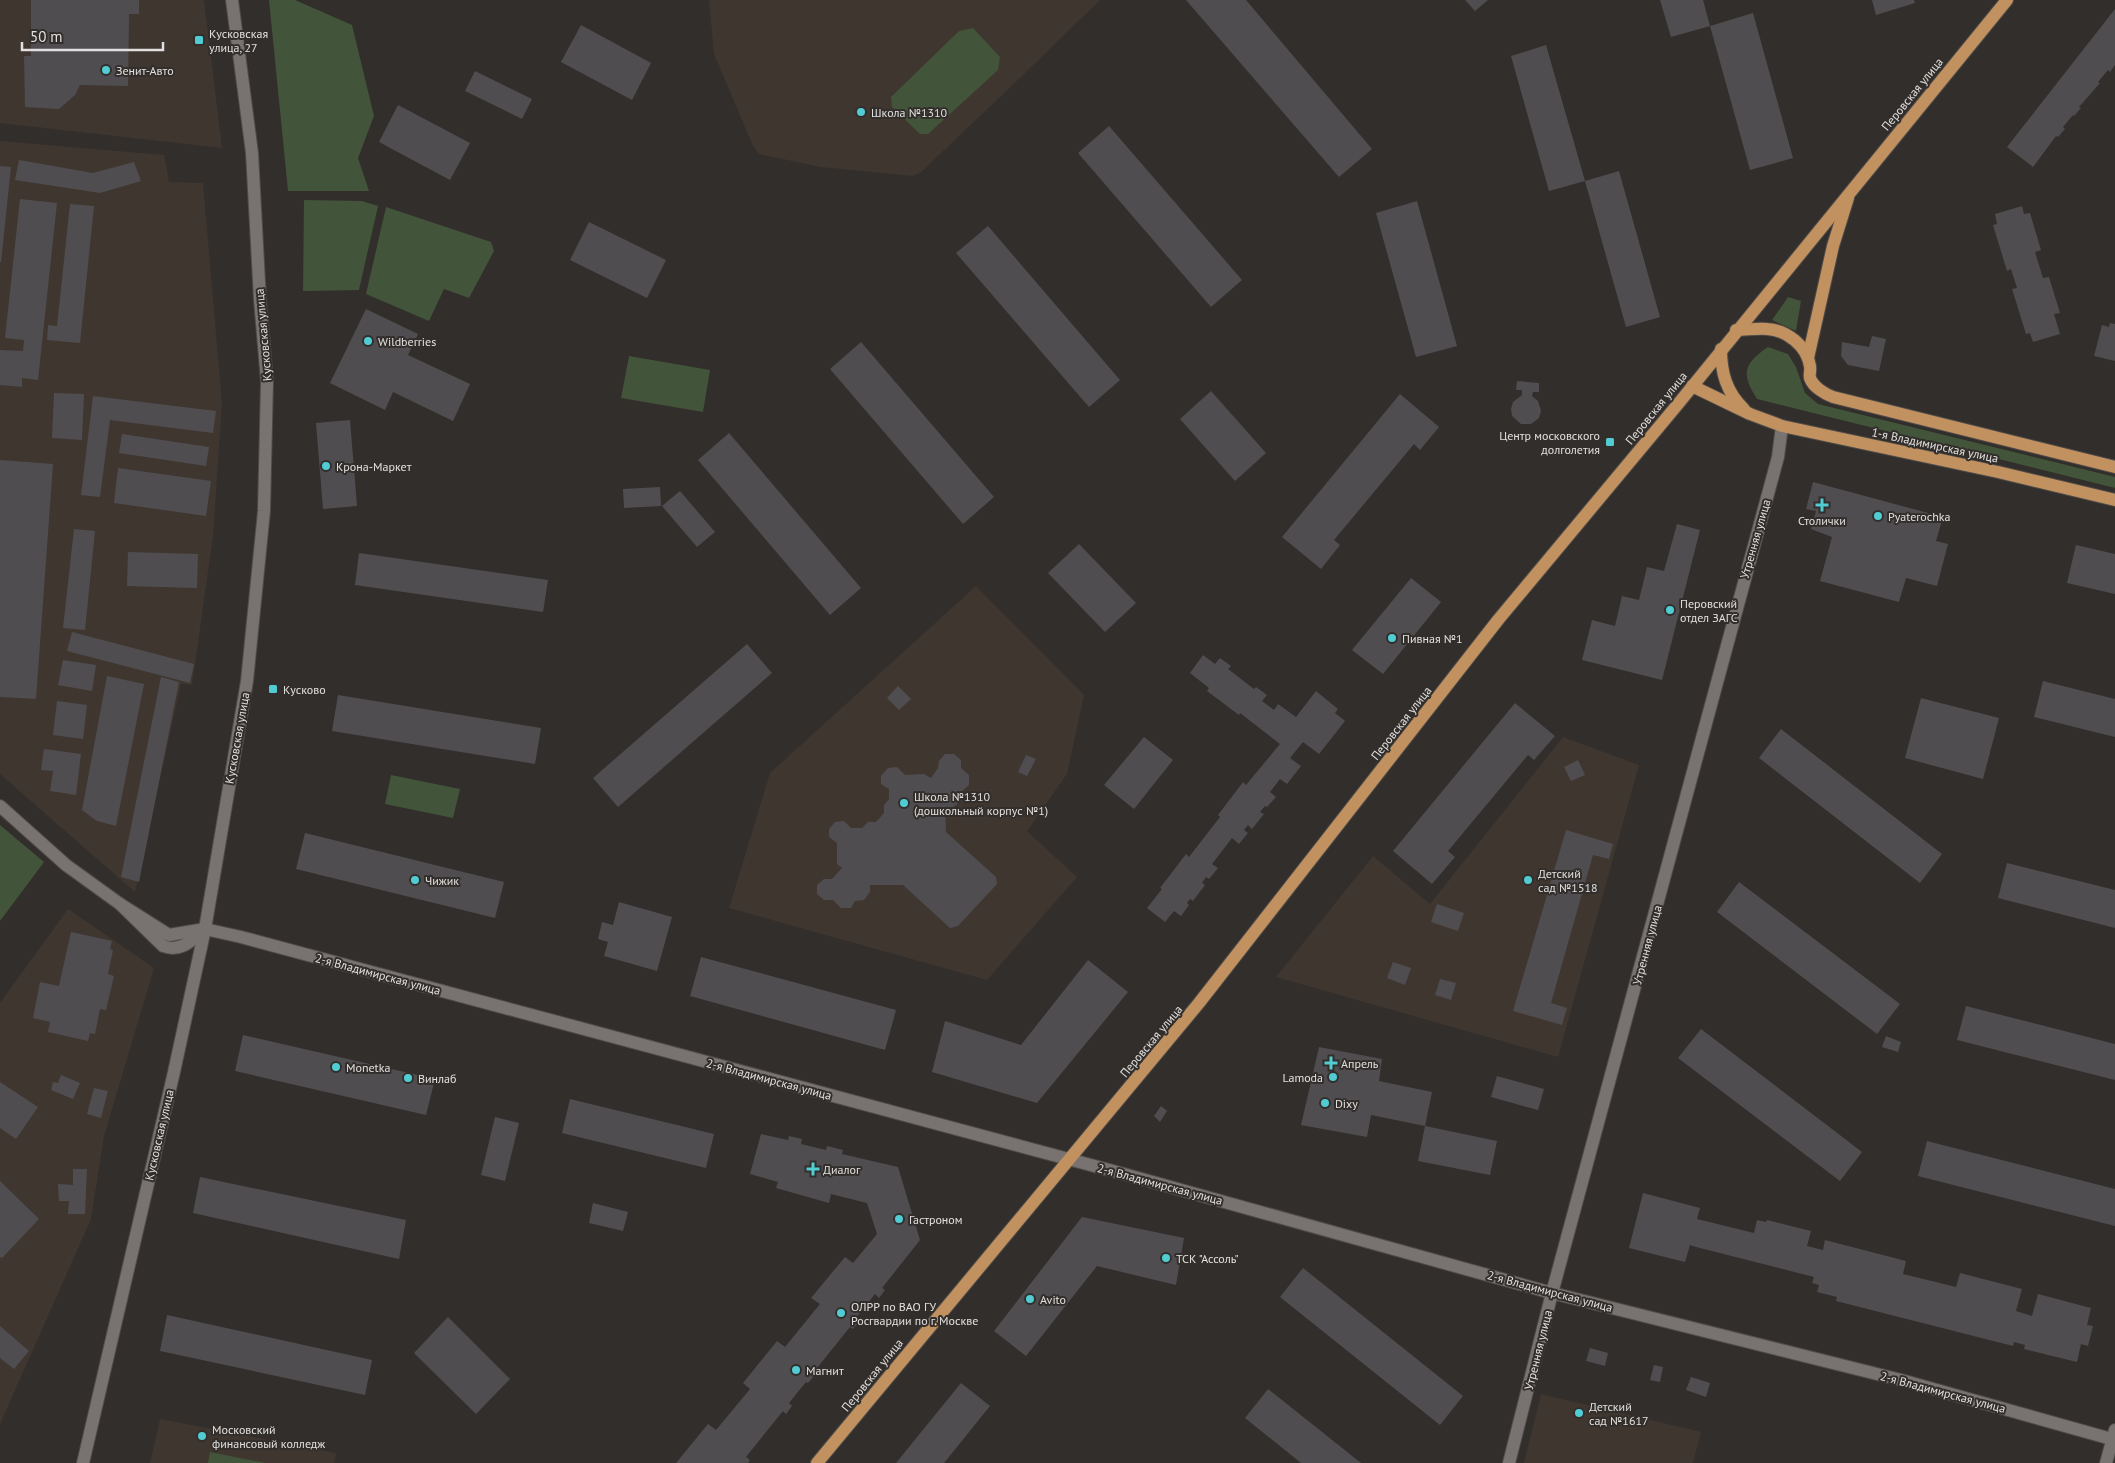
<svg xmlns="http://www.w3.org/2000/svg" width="2115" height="1463" font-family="'PT Sans',sans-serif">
  <rect width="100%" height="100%" fill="#322e2b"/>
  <g fill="#3f3630">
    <path d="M0,0H204L222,148L0,123Z"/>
    <path d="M709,0H1100L1020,78L921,172L913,176L821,167L759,154L753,146L714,54Z"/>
    <path d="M0,141L164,155L169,182L203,183L222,403L213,536L192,685L181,684L135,892L0,774Z"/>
    <path d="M976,586L1084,695L1067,774L1027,831L1077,877L987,980L729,908L770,773Z"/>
    <path d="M1563,737L1639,765L1558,1057L1276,977L1373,856L1430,904Z"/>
    <path d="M68,909L154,968L104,1136L91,1219L0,1424V1003Z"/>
    <path d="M1541,1394L1701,1432L1693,1463H1524Z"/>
    <path d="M160,1419L336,1453L334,1463H150Z"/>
  </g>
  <g fill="#425439">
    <path d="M269,0H295L352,25L374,116L358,158L369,191H288Z"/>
    <path d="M973,28L1000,57L998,70L928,134H920L892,107L891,97L959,31Z"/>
    <path d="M304,200L362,201L378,206L359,290L303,291Z"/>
    <path d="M386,207L491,242L494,251L469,298L444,289L429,321L366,294Z"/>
    <path d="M1788,297L1801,301L1796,331L1772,320Z"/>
    <path d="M1768,347L1788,354L1796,367L1805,393L1818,404L2115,477V488L1757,399C1741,374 1743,364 1768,347Z"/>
    <path d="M629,356L710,370L703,412L621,398Z"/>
    <path d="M391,775L460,789L453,818L385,804Z"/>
    <path d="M0,825L44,862L0,921Z"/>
    <path d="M210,1452L265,1463H208Z"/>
  </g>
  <g fill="#504d51">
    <path d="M31,0H139V14H129L128,86L80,85L75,95L59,109L25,107L24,56H31Z"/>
    <path d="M1186,0H1246L1372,149L1339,177Z"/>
    <path d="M1465,0H1488L1475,11Z"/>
    <path d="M1660,0H1703L1710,26L1671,37Z"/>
    <path d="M1872,0H1914L1915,3L1876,15Z"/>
    <path d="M2115,9V65L2110,72L2108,70L2098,82L2100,83L2079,107L2081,108L2074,116L2073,115L2063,127L2065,129L2058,137L2056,136L2033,167L2007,147Z"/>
    <path d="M1753,13L1793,158L1750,170L1710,26Z"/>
    <path d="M581,25L651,63L632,100L561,62Z"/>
    <path d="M1546,45L1585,181L1549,191L1511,56Z"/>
    <path d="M475,71L532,99L522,119L465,91Z"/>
    <path d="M398,105L470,143L450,180L379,142Z"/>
    <path d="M1109,126L1242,280L1211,307L1078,153Z"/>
    <path d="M19,160L93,173L134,162L141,181L100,193L15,180Z"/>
    <path d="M0,166L11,167L1,262H0Z"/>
    <path d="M1619,171L1660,317L1626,327L1585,181Z"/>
    <path d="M20,199L57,203L38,380L22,378V387L0,385V350L23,351L24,340L5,338Z"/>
    <path d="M1417,201L1457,346L1416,357L1376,213Z"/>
    <path d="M70,204L94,206L80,343L47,340L48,325L57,326Z"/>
    <path d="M2022,206L2024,214L2030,213L2041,250L2035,252L2043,278L2049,277L2060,313L2054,314L2060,334L2033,342L2030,333L2026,334L2012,289L2017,288L2011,269L2007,271L1993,225L1997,224L1995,214Z"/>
    <path d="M589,222L666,260L647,298L570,260Z"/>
    <path d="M988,226L1120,380L1089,407L956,253Z"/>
    <path d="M366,309L418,334L408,355L470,384L453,421L393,392L385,410L330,383Z"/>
    <path d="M2110,323L2115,324V361L2094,356L2102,325L2109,327Z"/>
    <path d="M1872,336L1886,339L1879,371L1848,365L1841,356L1842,342L1869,347Z"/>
    <path d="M861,342L994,497L963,524L830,369Z"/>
    <path d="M1517,381L1539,383V392H1533L1532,396L1538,401L1541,411L1539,418L1531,424H1521L1512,416L1511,409L1513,402L1522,395V390H1516Z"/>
    <path d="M1211,391L1266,453L1235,481L1180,419Z"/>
    <path d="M54,393L84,394L82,440L52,438Z"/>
    <path d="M1400,394L1439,427L1420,450L1414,444L1334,540L1340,545L1321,569L1282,537Z"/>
    <path d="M93,396L216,411L213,433L110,420L100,497L81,495Z"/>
    <path d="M350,420L357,506L323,509L316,423Z"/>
    <path d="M729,433L861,588L830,615L698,460Z"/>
    <path d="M122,434L209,447L206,466L119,453Z"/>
    <path d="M0,460L53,464L36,699L0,697Z"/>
    <path d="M118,468L211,481L206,516L114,503Z"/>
    <path d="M1813,482L1943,517L1936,541L1948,544L1937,586L1906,578L1899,602L1820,581L1832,537L1811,529L1816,511L1806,509Z"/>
    <path d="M660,487L661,506L624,508L623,489Z"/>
    <path d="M680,491L715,532L697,547L662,506Z"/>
    <path d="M1677,524L1700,530L1662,680L1582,660L1592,620L1615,626L1622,596L1639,600L1647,567L1664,571Z"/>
    <path d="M74,529L95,531L85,630L63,628Z"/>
    <path d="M1079,544L1136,603L1105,632L1048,573Z"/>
    <path d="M2076,545L2115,554V594L2067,583Z"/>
    <path d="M128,552L198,554L197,588L127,586Z"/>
    <path d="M359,553L548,580L543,612L355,585Z"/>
    <path d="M1411,578L1441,602L1383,674L1352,650Z"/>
    <path d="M72,632L194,664L190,683L67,651Z"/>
    <path d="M747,644L772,673L618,807L593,778Z"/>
    <path d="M1203,655L1215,664L1220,658L1231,666L1228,669L1254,689L1256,687L1267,695L1262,701L1274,710L1278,704L1296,717L1316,691L1338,709L1335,713L1345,721L1319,754L1303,742L1290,758L1301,766L1287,784L1280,779L1270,792L1276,797L1267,807L1265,806L1260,812L1264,814L1252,829L1248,825L1244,830L1248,833L1239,844L1232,838L1212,864L1218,868L1209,879L1206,877L1202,883L1205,885L1193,901L1190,899L1187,903L1189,905L1181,916L1174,911L1165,922L1147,908L1162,889L1160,888L1186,854L1189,857L1220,817L1218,815L1243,782L1246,785L1280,744L1240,713L1239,715L1207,691L1209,688L1190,673Z"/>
    <path d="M63,660L96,665L92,691L58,685Z"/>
    <path d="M107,676L144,684L116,826L97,821L82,810Z"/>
    <path d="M161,677L179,682L139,882L121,877Z"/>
    <path d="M2043,681L2115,699V737L2034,717Z"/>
    <path d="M898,686L911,699L899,710L887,698Z"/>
    <path d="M338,695L541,728L535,764L332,731Z"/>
    <path d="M1921,698L1999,718L1983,779L1905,758Z"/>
    <path d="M57,701L87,705L83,739L53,735Z"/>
    <path d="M1515,703L1555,736L1534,760L1528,755L1448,851L1455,857L1432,884L1393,851Z"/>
    <path d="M1781,729L1942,854L1920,883L1759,758Z"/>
    <path d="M1144,737L1173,760L1134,809L1104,785Z"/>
    <path d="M44,749L81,754L76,795L50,791L53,771L41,770Z"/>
    <path d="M945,754H954L961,760V768L969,775V785L962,791L961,801L953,807H945L946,832L996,877L997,884L958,926L950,928L903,885H870V892L864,900L855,901L851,908H841L833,900H824L817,894V885L824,879H832L842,868L837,864V843L829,837V829L835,822L844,821L851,828H862L868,822H876L884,813V805L889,799V789L881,784V776L888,768L897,767L905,775L924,774L931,778L938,768L939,761Z"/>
    <path d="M1026,755L1036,759L1027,776L1018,772Z"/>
    <path d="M1578,760L1585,775L1571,781L1564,767Z"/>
    <path d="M1566,830L1613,844L1609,859L1593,855L1551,1003L1567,1008L1562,1025L1513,1011Z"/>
    <path d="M305,833L504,882L495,918L296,869Z"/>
    <path d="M2007,863L2115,890V928L1998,898Z"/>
    <path d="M1739,882L1900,1004L1877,1034L1717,912Z"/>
    <path d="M619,902L672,917L657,971L604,956L608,942L598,939L602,922L613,925Z"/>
    <path d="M1437,904L1464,913L1458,931L1431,922Z"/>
    <path d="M71,932L112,941L110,949L113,950L108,974L114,976L106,1010L100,1009L95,1034L90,1033L88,1041L48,1032L50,1022L33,1018L40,982L59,986Z"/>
    <path d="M701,957L896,1010L885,1050L690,996Z"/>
    <path d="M1088,960L1128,992L1037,1103L932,1072L945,1021L1021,1045Z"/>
    <path d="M1393,962L1411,968L1405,985L1387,978Z"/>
    <path d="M1440,979L1456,983L1451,1000L1435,995Z"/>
    <path d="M1966,1006L2115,1044V1080L1957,1040Z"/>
    <path d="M1701,1029L1862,1152L1840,1181L1678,1058Z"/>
    <path d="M243,1035L435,1079L426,1115L235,1071Z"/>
    <path d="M1886,1036L1901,1042L1898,1052L1882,1047Z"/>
    <path d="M1319,1047L1382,1059L1379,1081L1432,1092L1425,1126L1371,1115L1367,1137L1301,1125Z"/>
    <path d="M61,1075L80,1083L73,1099L51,1090L53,1082L58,1083Z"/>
    <path d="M1497,1076L1544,1089L1538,1110L1491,1097Z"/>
    <path d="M0,1082L38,1107L16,1139L0,1128Z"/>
    <path d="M94,1088L108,1091L101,1118L87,1114Z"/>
    <path d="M570,1099L714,1134L706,1168L562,1133Z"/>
    <path d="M1161,1106L1167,1111L1160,1122L1154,1116Z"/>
    <path d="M495,1117L519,1123L505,1181L481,1175Z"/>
    <path d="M1425,1126L1497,1141L1490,1175L1418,1161Z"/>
    <path d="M761,1134L788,1140L789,1136L802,1139L801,1144L826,1150L827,1146L843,1150L842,1154L898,1167L920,1240L882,1288L885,1290L879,1298L875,1294L855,1319L859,1322L853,1329L850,1327L813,1373L815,1375L808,1383L806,1382L789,1403L792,1406L786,1414L783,1411L746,1457L750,1460L748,1463H676L708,1424L716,1430L750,1389L743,1383L777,1341L785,1347L820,1304L811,1298L845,1257L853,1263L877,1234L867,1203L831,1194L829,1203L776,1188L778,1182L750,1174Z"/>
    <path d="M1927,1141L2115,1189V1226L1918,1176Z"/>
    <path d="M73,1169H87L85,1214H68L69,1201H59L58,1184L73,1185Z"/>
    <path d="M200,1177L406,1220L399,1259L193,1213Z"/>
    <path d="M0,1181L39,1219L2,1258L0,1257Z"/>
    <path d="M1643,1193L1700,1208L1697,1219L1754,1233L1757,1220L1766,1222L1767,1220L1811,1231L1807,1246L1823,1250L1825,1240L1906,1261L1903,1274L1956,1287L1960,1273L2022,1289L2016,1311L2032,1316L2038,1294L2091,1308L2087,1325L2093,1326L2088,1346L2081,1344L2077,1362L2024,1349L2025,1345L2014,1342L2013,1346L1836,1301L1837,1297L1817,1292L1819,1285L1812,1283L1814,1277L1696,1247L1690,1245L1685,1262L1629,1248Z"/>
    <path d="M593,1203L628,1212L623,1231L589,1223Z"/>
    <path d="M1082,1217L1184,1238L1176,1285L1097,1266L1026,1356L994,1331Z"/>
    <path d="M1303,1268L1463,1396L1440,1425L1280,1297Z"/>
    <path d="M167,1315L372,1360L365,1395L160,1351Z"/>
    <path d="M448,1317L510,1379L476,1414L414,1353Z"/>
    <path d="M0,1326L29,1351L14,1369L0,1358Z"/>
    <path d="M1590,1348L1608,1353L1605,1366L1586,1361Z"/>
    <path d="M1654,1365L1663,1367L1660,1382L1650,1380Z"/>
    <path d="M1691,1377L1710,1383L1706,1397L1686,1390Z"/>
    <path d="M961,1383L990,1406L944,1463H896Z"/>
    <path d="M1268,1389L1361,1463H1301L1245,1418Z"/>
  </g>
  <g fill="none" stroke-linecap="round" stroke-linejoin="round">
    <g stroke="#4e4b48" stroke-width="14">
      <g id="minor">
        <path d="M0,806L66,865L120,904L163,946C181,953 192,940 205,929"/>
        <path d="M120,904L169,935L205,929L241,937L1113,1171L1552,1293L1901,1380L2115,1440"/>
        <path d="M83,1463L174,1072L205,929L247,681L264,511L267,381L260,300L252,153L232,0"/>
        <path d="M1509,1463L1552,1293L1778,457L1782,426"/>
        <path d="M2106,1463L2115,1430"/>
      </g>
    </g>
    <g stroke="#4e4b48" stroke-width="14">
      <g id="major">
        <path d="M1736,330C1746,330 1757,328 1767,329C1787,330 1807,346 1810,366C1811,370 1809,374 1810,378C1813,387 1825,394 1833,397L2115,467"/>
        <path d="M1721,349C1721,372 1726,392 1744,409"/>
        <path d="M1808,358L1833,246L1848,198"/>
        <path d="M1692,386L1750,414L1782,426L1998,472L2115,500"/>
        <path d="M817,1463L1199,1003L1498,620L1678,404L2007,0"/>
      </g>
    </g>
    <use href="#minor" stroke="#787370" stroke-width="12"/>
    <use href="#major" stroke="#c29160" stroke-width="12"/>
  </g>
  <g fill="#51ccd3" stroke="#322e2b" stroke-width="2">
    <rect x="194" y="35" width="10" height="10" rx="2.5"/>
    <circle cx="106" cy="70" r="5"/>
    <circle cx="861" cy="112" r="5"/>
    <circle cx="368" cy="341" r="5"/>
    <rect x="1605" y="437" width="10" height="10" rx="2.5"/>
    <circle cx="326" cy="466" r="5"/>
    <path d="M1819.5 497.5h5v5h5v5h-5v5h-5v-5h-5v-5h5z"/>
    <circle cx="1878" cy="516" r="5"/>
    <circle cx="1670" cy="610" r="5"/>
    <circle cx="1392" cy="638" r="5"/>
    <rect x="268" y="684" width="10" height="10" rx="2.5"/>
    <circle cx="904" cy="803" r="5"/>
    <circle cx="415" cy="880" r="5"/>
    <circle cx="1528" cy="880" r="5"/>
    <path d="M1328.5 1055.5h5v5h5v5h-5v5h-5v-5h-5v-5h5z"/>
    <circle cx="336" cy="1067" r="5"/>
    <circle cx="1333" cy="1077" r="5"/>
    <circle cx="408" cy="1078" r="5"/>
    <circle cx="1325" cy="1103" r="5"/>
    <path d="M810.5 1161.5h5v5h5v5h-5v5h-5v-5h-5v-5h5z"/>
    <circle cx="899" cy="1219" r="5"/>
    <circle cx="1166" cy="1258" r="5"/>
    <circle cx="1030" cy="1299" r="5"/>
    <circle cx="841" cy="1313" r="5"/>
    <circle cx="796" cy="1370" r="5"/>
    <circle cx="1579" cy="1413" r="5"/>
    <circle cx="202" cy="1436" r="5"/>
  </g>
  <g text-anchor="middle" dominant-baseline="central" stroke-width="4" stroke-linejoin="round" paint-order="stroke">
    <g font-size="12" fill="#e2e0de" stroke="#322e2b" text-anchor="start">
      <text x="209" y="33">Кусковская<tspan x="209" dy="14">улица, 27</tspan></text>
      <text x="116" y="70">Зенит-Авто</text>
      <text x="871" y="112">Школа №1310</text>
      <text x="378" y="341">Wildberries</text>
      <text x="1600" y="435" text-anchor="end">Центр московского<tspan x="1600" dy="14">долголетия</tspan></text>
      <text x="336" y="466">Крона-Маркет</text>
      <text x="1888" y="516">Pyaterochka</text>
      <text x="1822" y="520" text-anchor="middle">Столички</text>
      <text x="1680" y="603">Перовский<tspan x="1680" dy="14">отдел ЗАГС</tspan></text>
      <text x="1402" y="638">Пивная №1</text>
      <text x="283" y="689">Кусково</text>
      <text x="914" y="796">Школа №1310<tspan x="914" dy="14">(дошкольный корпус №1)</tspan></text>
      <text x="1538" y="873">Детский<tspan x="1538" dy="14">сад №1518</tspan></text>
      <text x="425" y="880">Чижик</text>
      <text x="1341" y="1063">Апрель</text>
      <text x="346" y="1067">Monetka</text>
      <text x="1323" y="1077" text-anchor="end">Lamoda</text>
      <text x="418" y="1078">Винлаб</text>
      <text x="1335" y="1103">Dixy</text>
      <text x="823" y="1169">Диалог</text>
      <text x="909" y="1219">Гастроном</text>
      <text x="1176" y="1258">ТСК "Ассоль"</text>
      <text x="1040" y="1299">Avito</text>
      <text x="851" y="1306">ОЛРР по ВАО ГУ<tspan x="851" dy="14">Росгвардии по г. Москве</tspan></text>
      <text x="806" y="1370">Магнит</text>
      <text x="1589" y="1406">Детский<tspan x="1589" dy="14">сад №1617</tspan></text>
      <text x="212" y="1429">Московский<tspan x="212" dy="14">финансовый колледж</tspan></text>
    </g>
    <g font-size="12" fill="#e2e0de" stroke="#322e2b">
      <text transform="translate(1912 94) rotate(-51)">Перовская улица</text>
      <text transform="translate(263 335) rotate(-95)">Кусковская улица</text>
      <text transform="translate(1656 408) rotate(-51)">Перовская улица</text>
      <text transform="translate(1935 445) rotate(12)">1-я Владимирская улица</text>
      <text transform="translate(1755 539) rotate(-74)">Утренняя улица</text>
      <text transform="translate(1401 723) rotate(-52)">Перовская улица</text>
      <text transform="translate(237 738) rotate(-80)">Кусковская улица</text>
      <text transform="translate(1647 945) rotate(-75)">Утренняя улица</text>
      <text transform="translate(378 974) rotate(15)">2-я Владимирская улица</text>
      <text transform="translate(1151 1041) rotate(-50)">Перовская улица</text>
      <text transform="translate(769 1079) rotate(15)">2-я Владимирская улица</text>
      <text transform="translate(159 1135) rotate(-77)">Кусковская улица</text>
      <text transform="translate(1160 1184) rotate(15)">2-я Владимирская улица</text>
      <text transform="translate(1550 1291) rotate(15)">2-я Владимирская улица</text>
      <text transform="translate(1538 1350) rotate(-76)">Утренняя улица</text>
      <text transform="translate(872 1375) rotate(-51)">Перовская улица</text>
      <text transform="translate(1943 1392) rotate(15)">2-я Владимирская улица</text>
    </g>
  </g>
  <path d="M22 42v8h141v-8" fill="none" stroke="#e2e0de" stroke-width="2.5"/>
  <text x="30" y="42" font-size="15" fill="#e2e0de" stroke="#322e2b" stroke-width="4" paint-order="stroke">50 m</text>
</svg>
